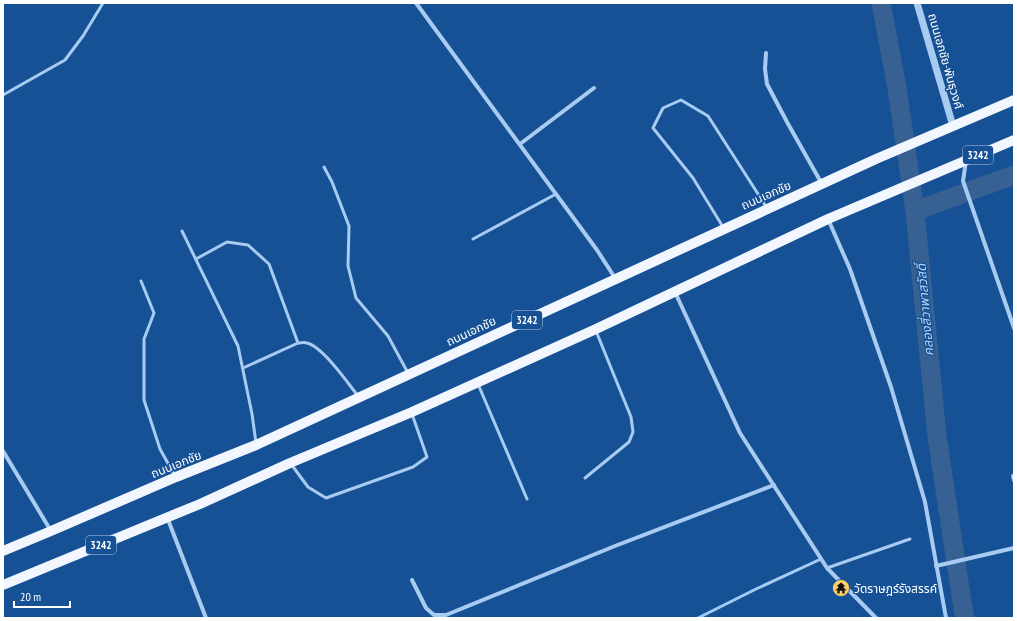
<svg xmlns="http://www.w3.org/2000/svg" width="1017" height="621" font-family="'PT Sans Narrow','Noto Sans Thai',sans-serif">
  <rect width="100%" height="100%" fill="#175195"/>
  <g fill="none" stroke-linecap="round" stroke-linejoin="round">
    <g stroke="#376192" stroke-width="19">
      <path d="M881,3L897,88L915,211L920,263L937,436L962,602L965,618"/>
      <path d="M915,211L1014,175"/>
    </g>
    <g stroke="#a8cbf1" stroke-width="3">
      <path d="M3,95L65,60L83,36L103,3"/>
      <path d="M324,167L332,182L349,226L348,266L356,298L388,336L408,373"/>
      <path d="M723,227L693,178L653,128L663,108L681,100L708,116L767,208"/>
      <path d="M182,231L238,346L252,414L256,443"/>
      <path d="M473,239L556,194"/>
      <path d="M196,259L227,242L248,245L269,264L298,343L243,368"/>
      <path d="M141,281L154,313L144,339V400L160,449L175,476"/>
      <path d="M298,343C301,343 304,342 307,343C323,347 348,383 358,396"/>
      <path d="M478,384L527,499"/>
      <path d="M291,464L308,487L326,498L413,467L427,457L412,414"/>
      <path d="M585,478L629,442L633,432L631,417L596,331"/>
      <path d="M827,568L910,539"/>
      <path d="M698,618L756,589L821,559"/>
    </g>
    <g stroke="#a8cbf1" stroke-width="4">
      <path d="M416,3L597,250L615,278"/>
      <path d="M766,53L765,69L767,84L787,122L822,184"/>
      <path d="M520,144L594,88"/>
      <path d="M966,161L963,181L1014,328"/>
      <path d="M828,219L850,269L891,387L925,502L946,618"/>
      <path d="M675,292L740,433L827,568L876,618"/>
      <path d="M3,451L51,531"/>
      <path d="M1013,476L1014,480"/>
      <path d="M167,517L206,618"/>
      <path d="M936,566L1014,548"/>
      <path d="M412,580L426,608L434,615H446L615,546L774,485"/>
    </g>
    <path stroke="#a8cbf1" stroke-width="7" d="M917,3L953,126"/>
    <g stroke="#f2f7ff" stroke-width="10">
      <path d="M3,551L51,531L176,477L256,445L876,159L1014,100"/>
      <path d="M3,585L200,504L290,463L412,412L596,329L828,219L1014,140"/>
    </g>
  </g>
  <defs>
    <g id="temple-disc" transform="scale(0.9)"><circle r="9.5" fill="#ffcf68" stroke="#175195"/><path d="M0-6L5-2H3V0L6.5 2.5H4V6H1.5V3h-3V6H-4V2.5H-6.5L-3 0V-2H-5Z" fill="#111"/></g>
  </defs>
  <g fill-rule="evenodd">
    <use href="#temple-disc" x="841" y="588"/>
  </g>
  <g text-anchor="middle" dominant-baseline="central" stroke-width="3" stroke-linejoin="round" paint-order="stroke">
    <g fill="#175195" stroke="#b9cbdf" stroke-width="1">
      <rect x="963" y="146" width="30" height="18" rx="3"/>
      <rect x="512" y="311" width="30" height="18" rx="3"/>
      <rect x="86" y="536" width="30" height="18" rx="3"/>
    </g>
    <g font-size="11" font-weight="bold" fill="#fff">
      <text x="978" y="155">3242</text>
      <text x="527" y="320">3242</text>
      <text x="101" y="545">3242</text>
    </g>
    <g font-size="12" fill="#fff" stroke="#175195">
      <text transform="translate(946 61) rotate(74)">ถนนเอกชัย-พันธุวงศ์</text>
      <text transform="translate(766 195) rotate(-24)">ถนนเอกชัย</text>
      <text transform="translate(471 331) rotate(-25)">ถนนเอกชัย</text>
      <text transform="translate(176 464) rotate(-22)">ถนนเอกชัย</text>
    </g>
    <g font-size="12" fill="#fff" stroke="#175195" text-anchor="start">
      <text x="854" y="588">วัดราษฎร์รังสรรค์</text>
    </g>
    <g font-size="13" font-style="italic" fill="#b4d5f8" stroke="#175195">
      <text transform="translate(925 310) rotate(-95)">คลองสี่วาพาสวัสดิ์</text>
    </g>
  </g>
  <rect width="1017" height="621" fill="none" stroke="#ffffff" stroke-width="8"/>
  <path d="M14 601v6h56v-6" fill="none" stroke="#ffffff" stroke-width="2"/>
  <text x="20" y="601" font-size="12" fill="#ffffff" stroke="#175195" stroke-width="3" paint-order="stroke">20 m</text>
</svg>
